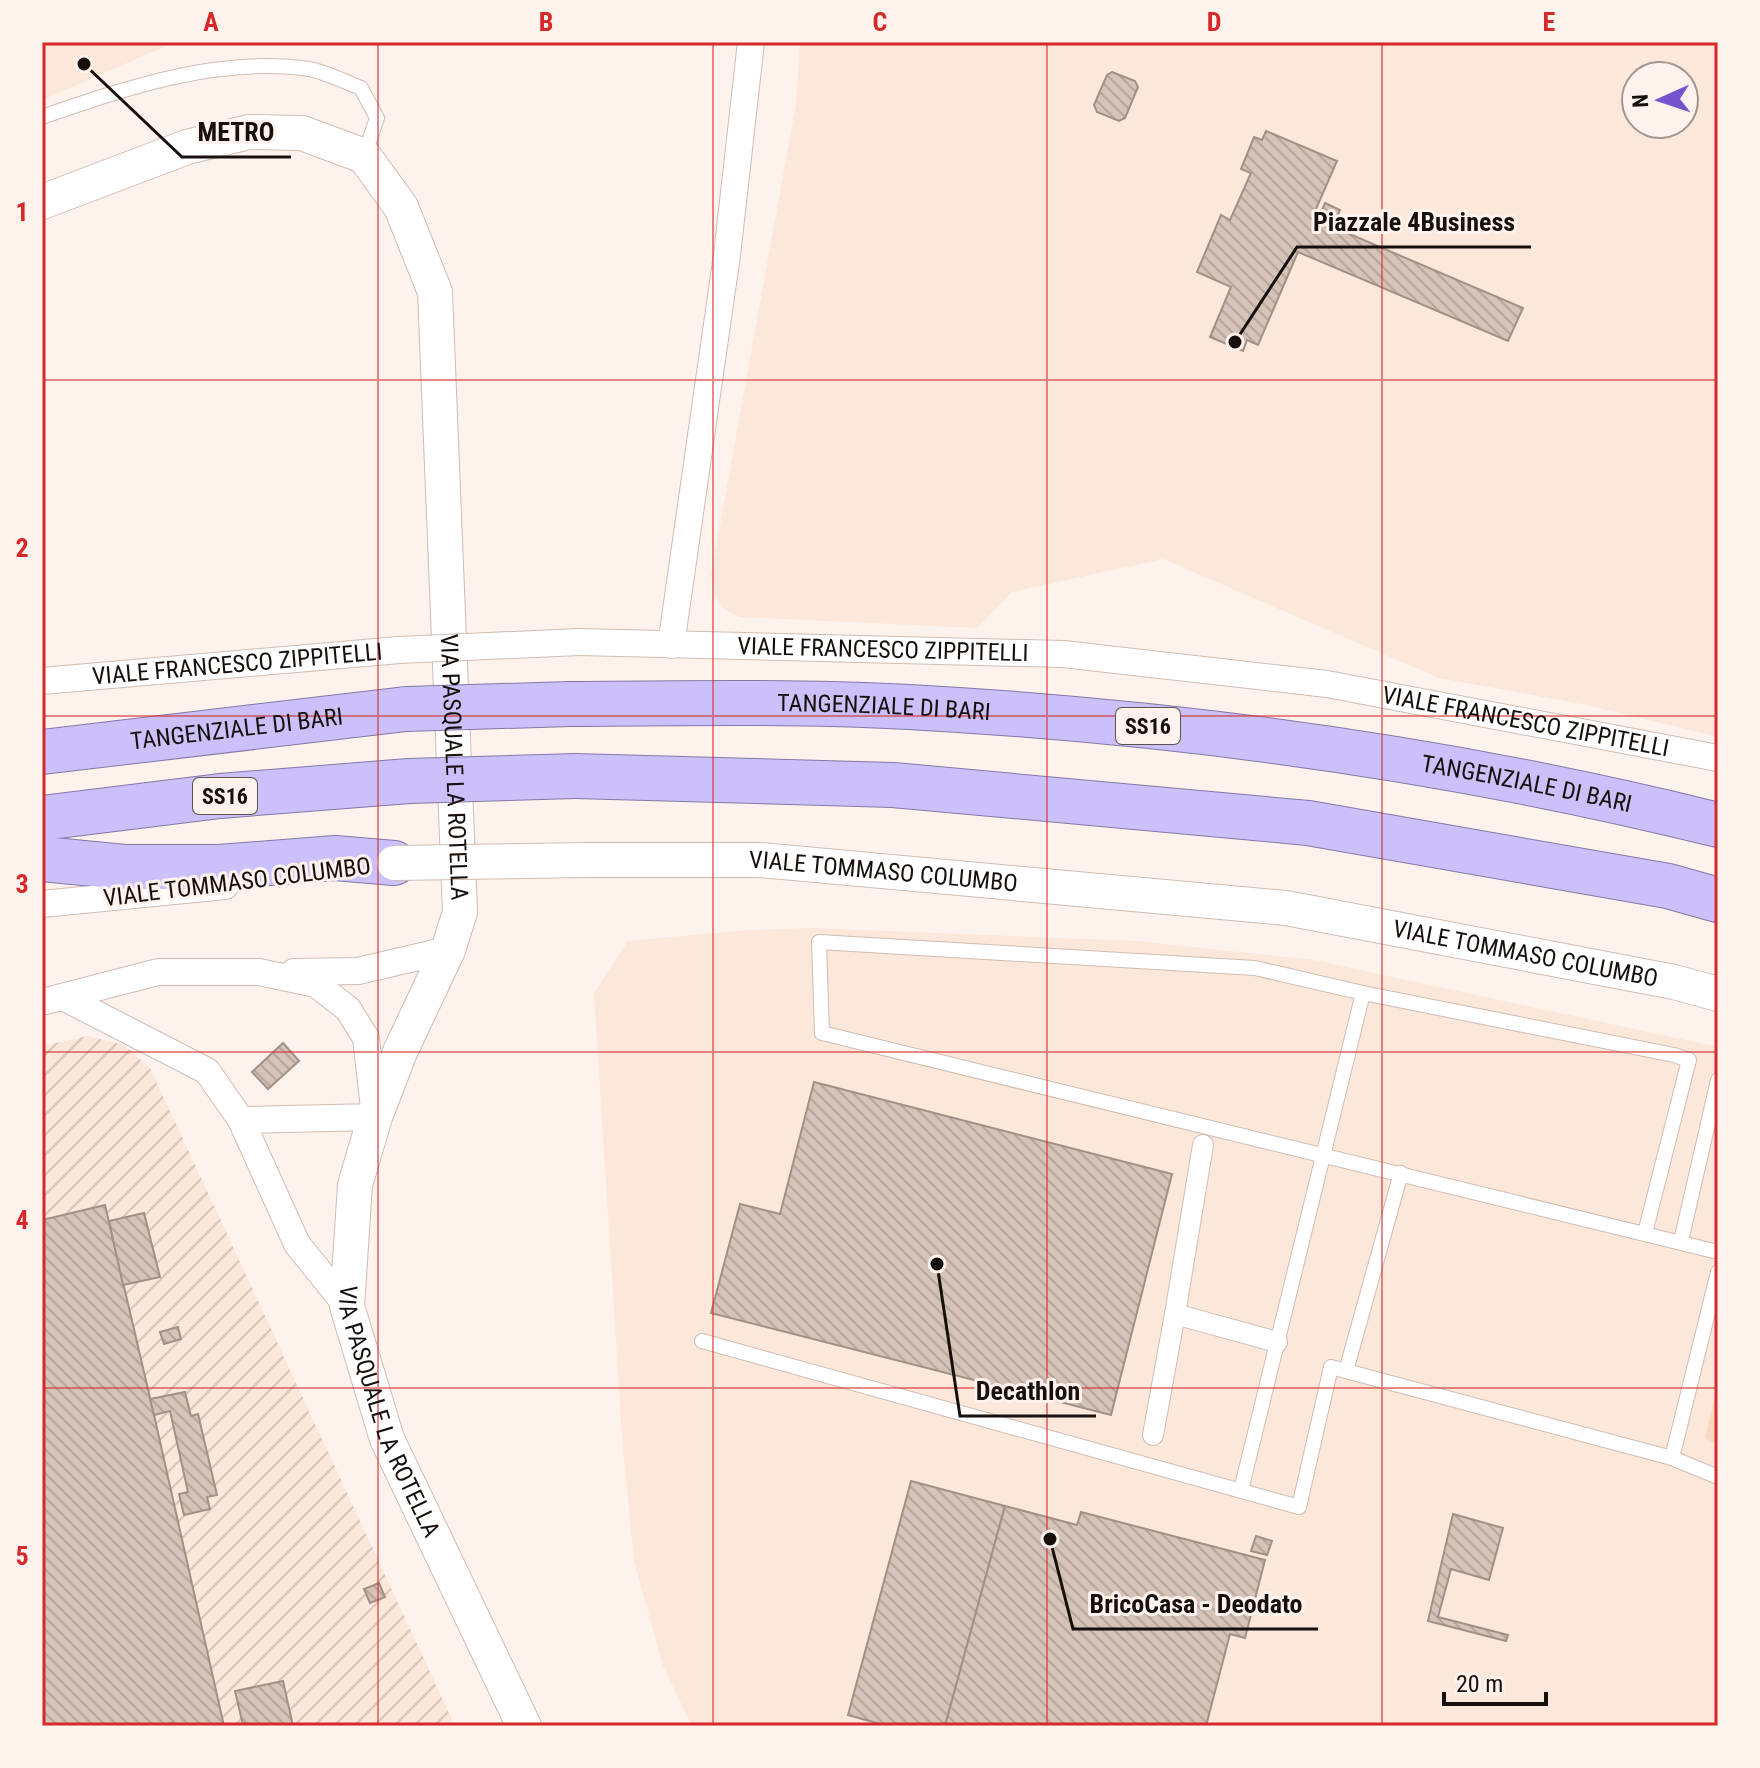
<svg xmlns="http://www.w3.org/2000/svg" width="1760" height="1768" font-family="'Roboto Condensed',sans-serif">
  <defs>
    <pattern id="industrial-furrows" width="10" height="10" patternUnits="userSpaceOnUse" patternTransform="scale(2)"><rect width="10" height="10" fill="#fce7db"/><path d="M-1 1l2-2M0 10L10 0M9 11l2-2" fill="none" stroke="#d7c5bb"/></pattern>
    <pattern id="building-back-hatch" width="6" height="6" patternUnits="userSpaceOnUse" patternTransform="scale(2)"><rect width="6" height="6" fill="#d5c3b8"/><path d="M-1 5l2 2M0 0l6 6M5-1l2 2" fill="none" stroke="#b6a69d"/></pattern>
  </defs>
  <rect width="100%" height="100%" fill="#fef2ec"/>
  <g fill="#fce7db" fill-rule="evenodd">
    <path d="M42,42H164V47L42,100Z"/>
    <path d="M800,42H1718V737L1587,705L1439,678L1163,559L1012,592L977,628L739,617L724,608L715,596L711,575L796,104ZM1636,76H1684V124H1636Z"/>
    <path d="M813,928L1136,941L1314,960L1718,1047V1726H692L663,1666L634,1561L622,1438L594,993L628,941L748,930Z"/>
  </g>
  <path fill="url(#industrial-furrows)" d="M88,1036L124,1045L150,1068L455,1726H42V1046Z"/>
  <path fill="#f9d8c4" d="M1718,1384V1445L1705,1438Z"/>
  <g fill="url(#building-back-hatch)" stroke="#a29086" stroke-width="2">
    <path d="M1112,72L1135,81L1138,87L1125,118L1119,121L1097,112L1094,105L1107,75Z"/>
    <path d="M1266,131L1337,161L1312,218L1523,308L1508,341L1298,252L1258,345L1247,340L1243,351L1210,337L1231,287L1197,272L1221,215L1230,220L1251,173L1241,169L1254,137L1262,140Z"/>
    <path d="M1325,203L1340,210L1333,227L1317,221Z"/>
    <path d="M283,1043L299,1061L268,1089L252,1072Z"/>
    <path d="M814,1082L1172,1174L1111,1415L711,1313L740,1204L780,1214Z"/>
    <path d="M105,1205L154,1415L224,1726H173L172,1723L160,1726H42V1220Z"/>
    <path d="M144,1213L160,1277L123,1285L109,1221Z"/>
    <path d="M178,1327L181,1339L164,1344L160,1332Z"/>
    <path d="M185,1392L191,1416L198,1414L217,1495L207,1497L210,1509L184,1515L179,1494L188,1492L170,1411L154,1415L150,1399Z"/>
    <path d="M911,1481L1005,1506L945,1726H887L848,1715Z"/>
    <path d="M1005,1506L1077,1525L1081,1512L1265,1560L1245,1638L1230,1634L1206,1726H945Z"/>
    <path d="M1453,1514L1503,1528L1489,1580L1451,1569L1438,1617L1508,1635L1506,1641L1428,1621Z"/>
    <path d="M1256,1536L1272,1541L1267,1555L1251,1551Z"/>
    <path d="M379,1583L385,1597L370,1603L364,1589Z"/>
    <path d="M283,1681L293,1726L243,1725L235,1691Z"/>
  </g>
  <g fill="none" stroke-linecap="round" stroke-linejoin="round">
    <g stroke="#cfbdb2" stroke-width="16">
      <g id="service">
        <path d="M42,117C126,88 219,56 309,69C326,72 345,82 361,88L377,118L364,156"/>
        <path d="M1645,1233L1689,1060L1674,1055L1363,993L1255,968L819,942L822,1033L1718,1252"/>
        <path d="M1681,1241L1718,1080"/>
        <path d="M702,1341L1299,1507L1331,1367L1672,1458L1718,1272"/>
        <path d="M1346,1371L1401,1173"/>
        <path d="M1672,1458L1718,1477"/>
        <path d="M1241,1490L1363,993"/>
      </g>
    </g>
    <g stroke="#cfbdb2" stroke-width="22">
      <g id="pedestrian">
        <path d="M1203,1145L1175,1314L1277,1342"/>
        <path d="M1153,1435L1175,1314"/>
      </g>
    </g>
    <g stroke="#cfbdb2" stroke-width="28">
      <g id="minor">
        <path id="s1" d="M579,642L1063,654L1327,684L1718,758"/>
        <path d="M671,645L727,255L751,42"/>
        <path id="s2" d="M42,681L399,650"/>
        <path d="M42,904L225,886"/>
        <path d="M294,972L358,971L448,950"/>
        <path d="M65,998L207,1071L241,1120L297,1244L347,1306"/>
        <path d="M42,1002L158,972H259L316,984L348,1009L366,1038L375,1117L241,1120"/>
      </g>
    </g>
    <g stroke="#cfbdb2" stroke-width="36">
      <g id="tertiary">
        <path id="s3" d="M42,202L187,147L249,132L302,133L364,156L401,207L435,292L460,912L448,950L400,1052L375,1117L355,1185L347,1306L387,1439L524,1726"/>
        <path id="s4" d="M586,860H760L1286,908L1674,982L1718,994"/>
      </g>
    </g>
    <g stroke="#8378a6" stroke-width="46">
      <g id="trunk">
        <path id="s5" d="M570,704C683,703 796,701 909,707C1182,722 1453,759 1718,825"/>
        <path id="s6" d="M42,752L406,709"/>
        <path d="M575,776L893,785L1308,823L1668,886L1718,900"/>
        <path d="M42,818L220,796L409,781"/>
        <path d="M42,859L125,867H219L335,858L394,863"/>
      </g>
    </g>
    <use href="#service" stroke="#fff" stroke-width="14"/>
    <use href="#pedestrian" stroke="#fff" stroke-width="20"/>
    <use href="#minor" stroke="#fff" stroke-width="26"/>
    <use href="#tertiary" stroke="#fff" stroke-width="34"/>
    <use href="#trunk" stroke="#cbc0fa" stroke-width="44"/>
    <g stroke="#cfbdb2" stroke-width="28" stroke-linecap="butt">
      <path id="minor-bridge" d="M399,650L579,642"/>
    </g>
    <g stroke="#cfbdb2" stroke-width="36" stroke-linecap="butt">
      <path id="tertiary-bridge" d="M394,863L586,860"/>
    </g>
    <g stroke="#8378a6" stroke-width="46" stroke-linecap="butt">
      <g id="trunk-bridge">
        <path d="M406,709L570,704"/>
        <path d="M409,781L575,776"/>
      </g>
    </g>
    <use href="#minor-bridge" stroke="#fff" stroke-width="26"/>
    <use href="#tertiary-bridge" stroke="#fff" stroke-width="34"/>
    <use href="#trunk-bridge" stroke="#cbc0fa" stroke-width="44"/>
  </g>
  <path fill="none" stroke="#d62828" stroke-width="2" stroke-opacity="0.55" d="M378,42V1726M713,42V1726M1047,42V1726M1382,42V1726M42,380H1718M42,716H1718M42,1052H1718M42,1388H1718"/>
  <g text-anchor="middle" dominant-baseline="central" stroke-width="6" stroke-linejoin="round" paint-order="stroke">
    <g fill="#fef2ec" stroke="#5c534f" stroke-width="2">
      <rect x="1116" y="708" width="64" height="36" rx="6"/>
      <rect x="193" y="778" width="64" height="36" rx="6"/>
    </g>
    <g font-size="22" font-weight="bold" fill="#160f0c">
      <text x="1148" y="726">SS16</text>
      <text x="225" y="796">SS16</text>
    </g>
    <g font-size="24" fill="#160f0c" stroke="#fef2ec">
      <text stroke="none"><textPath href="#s1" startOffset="304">VIALE FRANCESCO ZIPPITELLI</textPath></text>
      <text stroke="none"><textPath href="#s2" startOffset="196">VIALE FRANCESCO ZIPPITELLI</textPath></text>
      <text stroke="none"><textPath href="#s5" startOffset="314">TANGENZIALE DI BARI</textPath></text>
      <text stroke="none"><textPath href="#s1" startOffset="952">VIALE FRANCESCO ZIPPITELLI</textPath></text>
      <text stroke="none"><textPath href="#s6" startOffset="196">TANGENZIALE DI BARI</textPath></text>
      <text stroke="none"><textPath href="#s3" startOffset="968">VIA PASQUALE LA ROTELLA</textPath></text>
      <text stroke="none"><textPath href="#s5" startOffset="962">TANGENZIALE DI BARI</textPath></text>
      <text stroke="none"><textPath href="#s4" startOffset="298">VIALE TOMMASO COLUMBO</textPath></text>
      <text transform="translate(237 882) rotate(-7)">VIALE TOMMASO COLUMBO</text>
      <text stroke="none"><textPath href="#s4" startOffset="946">VIALE TOMMASO COLUMBO</textPath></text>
      <text stroke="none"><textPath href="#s3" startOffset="1640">VIA PASQUALE LA ROTELLA</textPath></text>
    </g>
  </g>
  <path fill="none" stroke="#160f0c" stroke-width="3" d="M84 64L182 157H291M1235 342L1297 247H1531M937 1264L960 1416H1096M1050 1539L1073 1629H1318"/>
  <g fill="#160f0c" stroke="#fef2ec" stroke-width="3">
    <circle cx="84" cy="64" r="8"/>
    <circle cx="1235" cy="342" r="8"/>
    <circle cx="937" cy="1264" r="8"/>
    <circle cx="1050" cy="1539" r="8"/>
  </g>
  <g font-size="26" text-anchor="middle" font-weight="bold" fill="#160f0c" stroke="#fef2ec" stroke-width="6" stroke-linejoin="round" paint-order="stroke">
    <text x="236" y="141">METRO</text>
    <text x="1414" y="231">Piazzale 4Business</text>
    <text x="1028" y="1400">Decathlon</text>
    <text x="1196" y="1613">BricoCasa - Deodato</text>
  </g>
  <rect width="1760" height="1768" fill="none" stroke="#fef2ec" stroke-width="88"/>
  <g transform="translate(1660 100) rotate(267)"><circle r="38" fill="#fef2ec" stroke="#a19792" stroke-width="2"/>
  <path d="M0-6L14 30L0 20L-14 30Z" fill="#7654cd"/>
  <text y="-12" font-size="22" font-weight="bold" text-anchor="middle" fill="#160f0c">N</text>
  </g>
  <path d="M1444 1692v12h102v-12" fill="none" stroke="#160f0c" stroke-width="4"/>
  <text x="1456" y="1692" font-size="24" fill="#160f0c" stroke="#fef2ec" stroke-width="6" paint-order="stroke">20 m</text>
  <rect x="44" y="44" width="1672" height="1680" fill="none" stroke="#d62828" stroke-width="3"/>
  <g font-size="26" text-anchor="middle" font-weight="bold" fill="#d62828">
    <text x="211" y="31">A</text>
    <text x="546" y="31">B</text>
    <text x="880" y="31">C</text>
    <text x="1214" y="31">D</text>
    <text x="1549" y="31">E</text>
    <text x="22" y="221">1</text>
    <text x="22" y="557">2</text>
    <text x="22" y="893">3</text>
    <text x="22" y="1229">4</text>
    <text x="22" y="1565">5</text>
  </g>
</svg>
